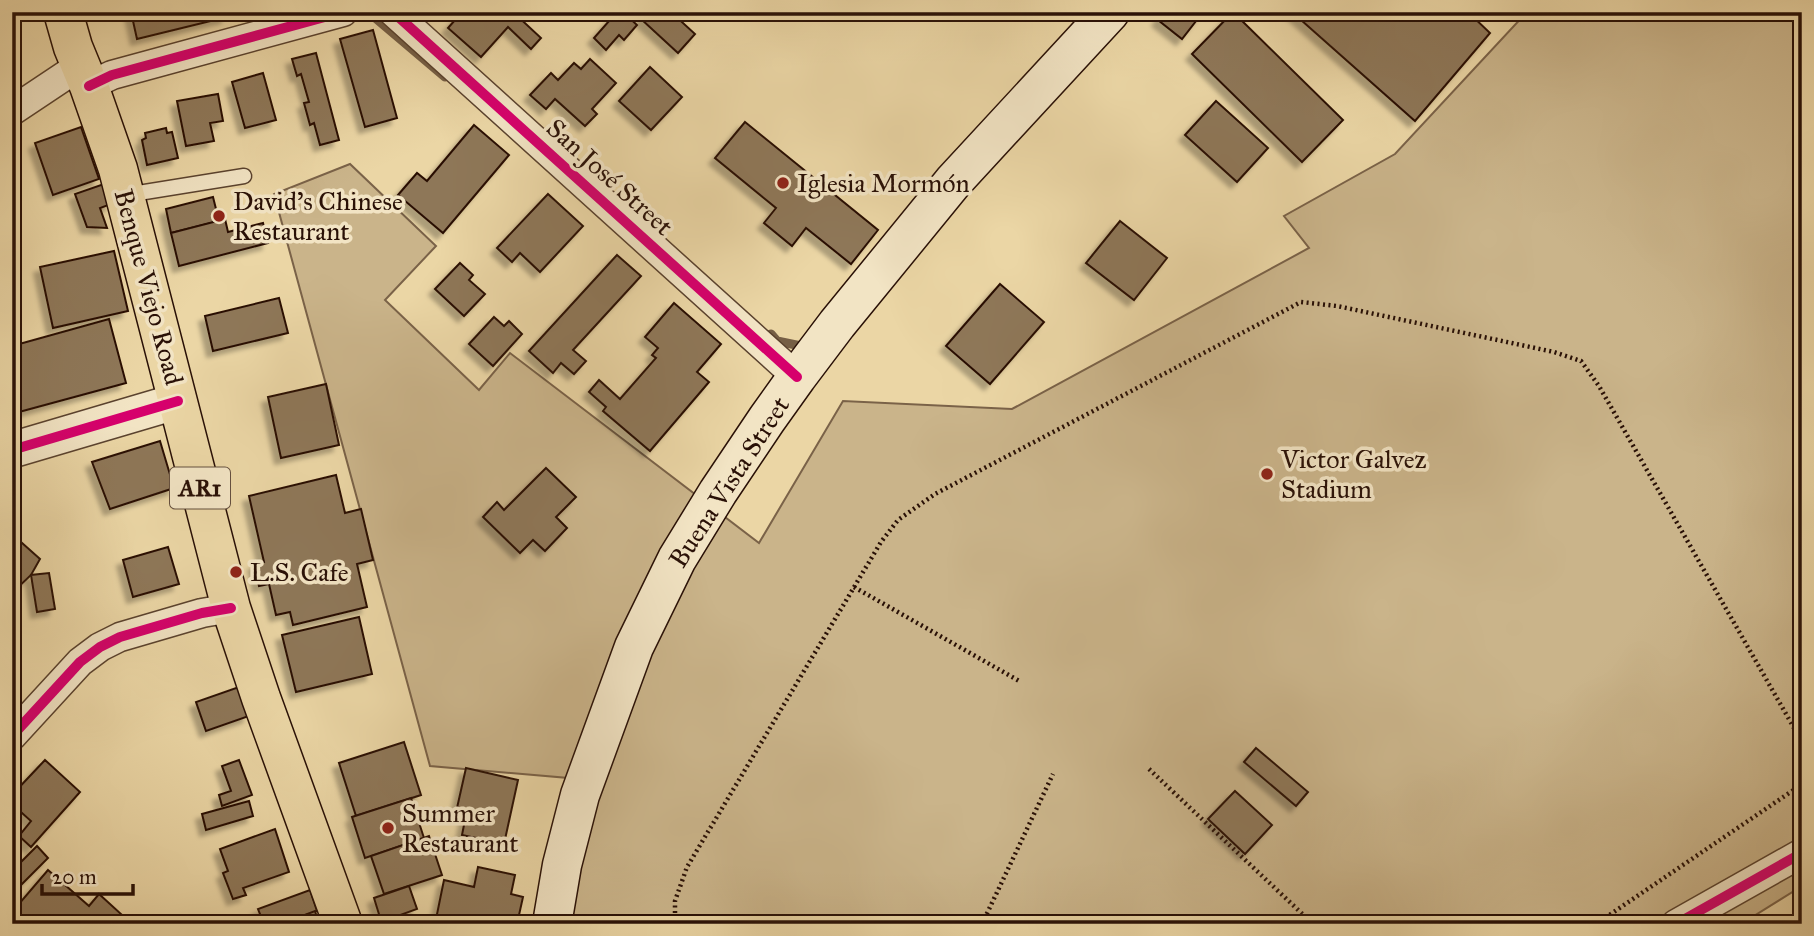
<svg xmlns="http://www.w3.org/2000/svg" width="1814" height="936" font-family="'IM FELL Great Primer',serif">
  <defs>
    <filter id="shadow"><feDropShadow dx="-6" dy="6" stdDeviation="2" flood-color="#0004"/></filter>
  </defs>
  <rect width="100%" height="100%" fill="#ebd6a5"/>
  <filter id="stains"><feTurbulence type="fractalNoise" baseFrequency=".00286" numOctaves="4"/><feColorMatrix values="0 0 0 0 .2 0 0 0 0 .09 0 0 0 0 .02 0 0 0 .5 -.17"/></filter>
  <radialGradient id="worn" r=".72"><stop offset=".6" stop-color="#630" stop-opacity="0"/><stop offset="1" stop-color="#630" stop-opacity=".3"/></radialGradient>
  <path fill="#cab48a" stroke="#7a6248" stroke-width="2" d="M1527,12H1802V886L1741,924H536L568,778L430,766L274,194L350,164L436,246L385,300L479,390L510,353L759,543L843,401L1012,409L1309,248L1284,216L1395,154Z"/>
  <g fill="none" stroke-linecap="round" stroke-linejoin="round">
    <g stroke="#765f45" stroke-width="9">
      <path d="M373,16L445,77"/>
      <path d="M771,334L777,341L801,346L804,342"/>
    </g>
  </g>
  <g fill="#8e7759" stroke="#291006" stroke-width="2" filter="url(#shadow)">
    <path d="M131,12H226L227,17L137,39Z"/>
    <path d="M462,12H513L541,38L531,49L508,27L481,57L448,28Z"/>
    <path d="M617,12H623L637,25L624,40L619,35L606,50L594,38Z"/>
    <path d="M648,12H671L695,34L678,53L641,19Z"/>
    <path d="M1164,12H1203L1182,39L1158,20Z"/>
    <path d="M1233,12L1343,120L1302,162L1192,54Z"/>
    <path d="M1292,12H1468L1490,33L1415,121Z"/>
    <path d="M373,30L397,118L365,127L340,39Z"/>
    <path d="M316,53L339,140L320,145L314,123L310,125L304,103L309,102L301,74L297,76L292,59Z"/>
    <path d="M590,59L616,83L592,109L597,114L585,126L555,99L546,109L530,95L551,73L558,80L574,63L581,69Z"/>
    <path d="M650,67L682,97L651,130L619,101Z"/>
    <path d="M263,73L276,120L245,128L232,82Z"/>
    <path d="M218,94L223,121L210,123L214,141L186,146L177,101Z"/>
    <path d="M1216,101L1268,148L1237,182L1185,135Z"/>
    <path d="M745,122L878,230L851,264L806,228L792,246L764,223L776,208L715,158Z"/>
    <path d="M474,125L509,155L443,233L398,195L417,173L427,181Z"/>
    <path d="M81,127L99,179L53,195L35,143Z"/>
    <path d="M166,128L167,133L172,132L178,158L147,165L142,140L146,138L145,133Z"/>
    <path d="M104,184L111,204L100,208L107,228L87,227L75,194Z"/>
    <path d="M548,194L583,226L540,272L520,253L512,262L497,248Z"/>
    <path d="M213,197L219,221L171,233L166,209Z"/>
    <path d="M225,219L228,232L263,223L268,243L179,266L171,233Z"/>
    <path d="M1120,221L1167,258L1134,300L1086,263Z"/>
    <path d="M114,251L128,311L53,328L40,267Z"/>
    <path d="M617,255L641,276L573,350L586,361L574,374L561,363L553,373L529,351Z"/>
    <path d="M460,263L473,275L469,280L485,294L464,316L435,289Z"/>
    <path d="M1000,284L1044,322L990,384L946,346Z"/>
    <path d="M279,298L288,333L213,351L205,316Z"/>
    <path d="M674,303L721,344L697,372L709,382L650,451L603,411L606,407L589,392L599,380L620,399L656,358L652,355L658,348L645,337Z"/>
    <path d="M494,317L504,326L509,321L522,334L493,366L469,344Z"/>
    <path d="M109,319L126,383L19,412L12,389V346Z"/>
    <path d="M326,384L339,445L281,458L268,397Z"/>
    <path d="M160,441L174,488L110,509L92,462Z"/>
    <path d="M546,468L576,497L556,517L567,528L545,551L533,540L520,553L483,517L497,502L504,510Z"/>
    <path d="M336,475L345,513L361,509L373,560L357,564L367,607L293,625L290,612L276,615L269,584L259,586L254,564L264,562L249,496Z"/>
    <path d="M12,534L40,559L31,575L12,593Z"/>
    <path d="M168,547L179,584L133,597L123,560Z"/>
    <path d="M49,573L55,609L37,612L31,575Z"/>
    <path d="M359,617L372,674L296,692L282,635Z"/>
    <path d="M239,687L249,716L206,731L196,702Z"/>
    <path d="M404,742L421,795L356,816L339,763Z"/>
    <path d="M1256,748L1308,792L1296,806L1244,762Z"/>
    <path d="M45,760L80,792L31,847L19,836L31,821L12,804V795Z"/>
    <path d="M239,760L252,795L222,806L219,795L231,791L222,766Z"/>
    <path d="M466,768L518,780L504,844L462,835L467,810L457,808Z"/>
    <path d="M1235,791L1272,825L1245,854L1208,819Z"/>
    <path d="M411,798L424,838L365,858L352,817Z"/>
    <path d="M249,801L253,816L206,830L202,814Z"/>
    <path d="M275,829L289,872L243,888L246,895L233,899L223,873L228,871L220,849Z"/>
    <path d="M429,836L442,875L384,894L371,856Z"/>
    <path d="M37,846L48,858L15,891L12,888V871Z"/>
    <path d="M478,867L515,875L511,894L523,897L517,924H435L444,880L474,887Z"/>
    <path d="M48,870L89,906L99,894L121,914L113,924H12V912Z"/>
    <path d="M409,886L417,909L400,915L403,924H382L374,898Z"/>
    <path d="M310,890L317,911L281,924H264L258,909Z"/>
    <path d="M315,911L319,924H281Z"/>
  </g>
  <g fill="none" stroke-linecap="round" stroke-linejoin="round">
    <g stroke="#5a422e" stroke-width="17">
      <path id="service" d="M126,195L244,176"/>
    </g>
    <g stroke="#5a422e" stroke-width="31">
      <g id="minor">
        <path d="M393,12L797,377"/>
        <path d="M89,86L112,75L343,12"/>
        <path d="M12,111L81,65"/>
        <path d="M12,736L80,662L100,647L120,637L202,613L231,608"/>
        <path d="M1676,924L1802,853"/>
      </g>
    </g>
    <g stroke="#5a422e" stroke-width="38">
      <path id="tertiary" d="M12,450L178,401"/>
    </g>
    <g stroke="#291006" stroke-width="41">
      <path id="secondary" d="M552,924L562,865L580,795L634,647L677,559L718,492L767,419L797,377L837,324L953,182L1110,12"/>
    </g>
    <g stroke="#291006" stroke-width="41">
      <path id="trunk" d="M63,12L73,47L89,86L118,169L231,608L261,698L343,924"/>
    </g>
    <g stroke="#291006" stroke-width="4.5" stroke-dasharray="2 3.5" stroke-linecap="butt">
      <path d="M854,587L1021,682"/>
      <path d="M1149,769L1313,924"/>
      <path d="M675,924V901L687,867L881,542L898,520L935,494L1301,302L1337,306L1554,352L1581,361L1599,386L1802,742"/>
      <path d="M982,924L1053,774"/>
      <path d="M1596,924L1798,787L1802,781"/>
    </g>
    <use href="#service" stroke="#f2e4c4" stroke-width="14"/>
    <use href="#minor" stroke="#f2e4c4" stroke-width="28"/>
    <use href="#tertiary" stroke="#f2e4c4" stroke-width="35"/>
    <use href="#secondary" stroke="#f2e4c4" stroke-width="38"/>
    <use href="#trunk" stroke="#ebd6a5" stroke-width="38"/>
    <g stroke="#f2e4c4" stroke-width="15">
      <g id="cycleway">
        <path d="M393,12L797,377"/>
        <path d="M89,86L112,75L343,12"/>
        <path d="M12,450L178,401"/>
        <path d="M12,736L80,662L100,647L120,637L202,613L231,608"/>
        <path d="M1676,924L1802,853"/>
      </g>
    </g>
    <use href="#cycleway" stroke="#d6006c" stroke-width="10"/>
  </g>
  <g fill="#8f2418" stroke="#f2e4c4" stroke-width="2.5">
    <circle cx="783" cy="183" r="7"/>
    <circle cx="219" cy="216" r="7"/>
    <circle cx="1267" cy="474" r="7"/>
    <circle cx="236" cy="572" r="7"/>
    <circle cx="388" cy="828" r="7"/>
  </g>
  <g text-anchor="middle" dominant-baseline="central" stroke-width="7" stroke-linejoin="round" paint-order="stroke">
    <rect fill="#f2e4c4" stroke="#65503f" stroke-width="2" x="170" y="467.5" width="60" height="41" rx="5"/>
    <g font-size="24" font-weight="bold" fill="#291006">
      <text x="200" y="488">AR1</text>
    </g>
    <g font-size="26" fill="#291006" stroke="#f2e4c4">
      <text transform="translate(610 177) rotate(42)">San José Street</text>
      <text transform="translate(149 287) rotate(75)">Benque Viejo Road</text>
      <text transform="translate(729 482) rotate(-57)">Buena Vista Street</text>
    </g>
    <g font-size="26" fill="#291006" stroke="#f2e4c4" text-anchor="start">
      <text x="797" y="183">Iglesia Mormón</text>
      <text x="233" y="201">David's Chinese<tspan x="233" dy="30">Restaurant</tspan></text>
      <text x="1281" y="459">Victor Galvez<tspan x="1281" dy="30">Stadium</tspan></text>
      <text x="250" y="572">L.S. Cafe</text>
      <text x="402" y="813">Summer<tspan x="402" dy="30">Restaurant</tspan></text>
    </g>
  </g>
  <rect width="1814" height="936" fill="none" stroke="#ebd6a5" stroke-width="42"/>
  <rect x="14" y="14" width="1786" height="908" fill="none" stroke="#291006" stroke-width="3.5"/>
  <rect x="21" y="21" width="1772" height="894" fill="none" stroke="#291006" stroke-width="2"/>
  <path d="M42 884v10h91v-10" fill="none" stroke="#291006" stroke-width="3.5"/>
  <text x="52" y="884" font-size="21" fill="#291006" stroke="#f2e4c4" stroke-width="5" paint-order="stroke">20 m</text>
  <rect width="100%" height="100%" filter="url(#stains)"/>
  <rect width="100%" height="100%" fill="url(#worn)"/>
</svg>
